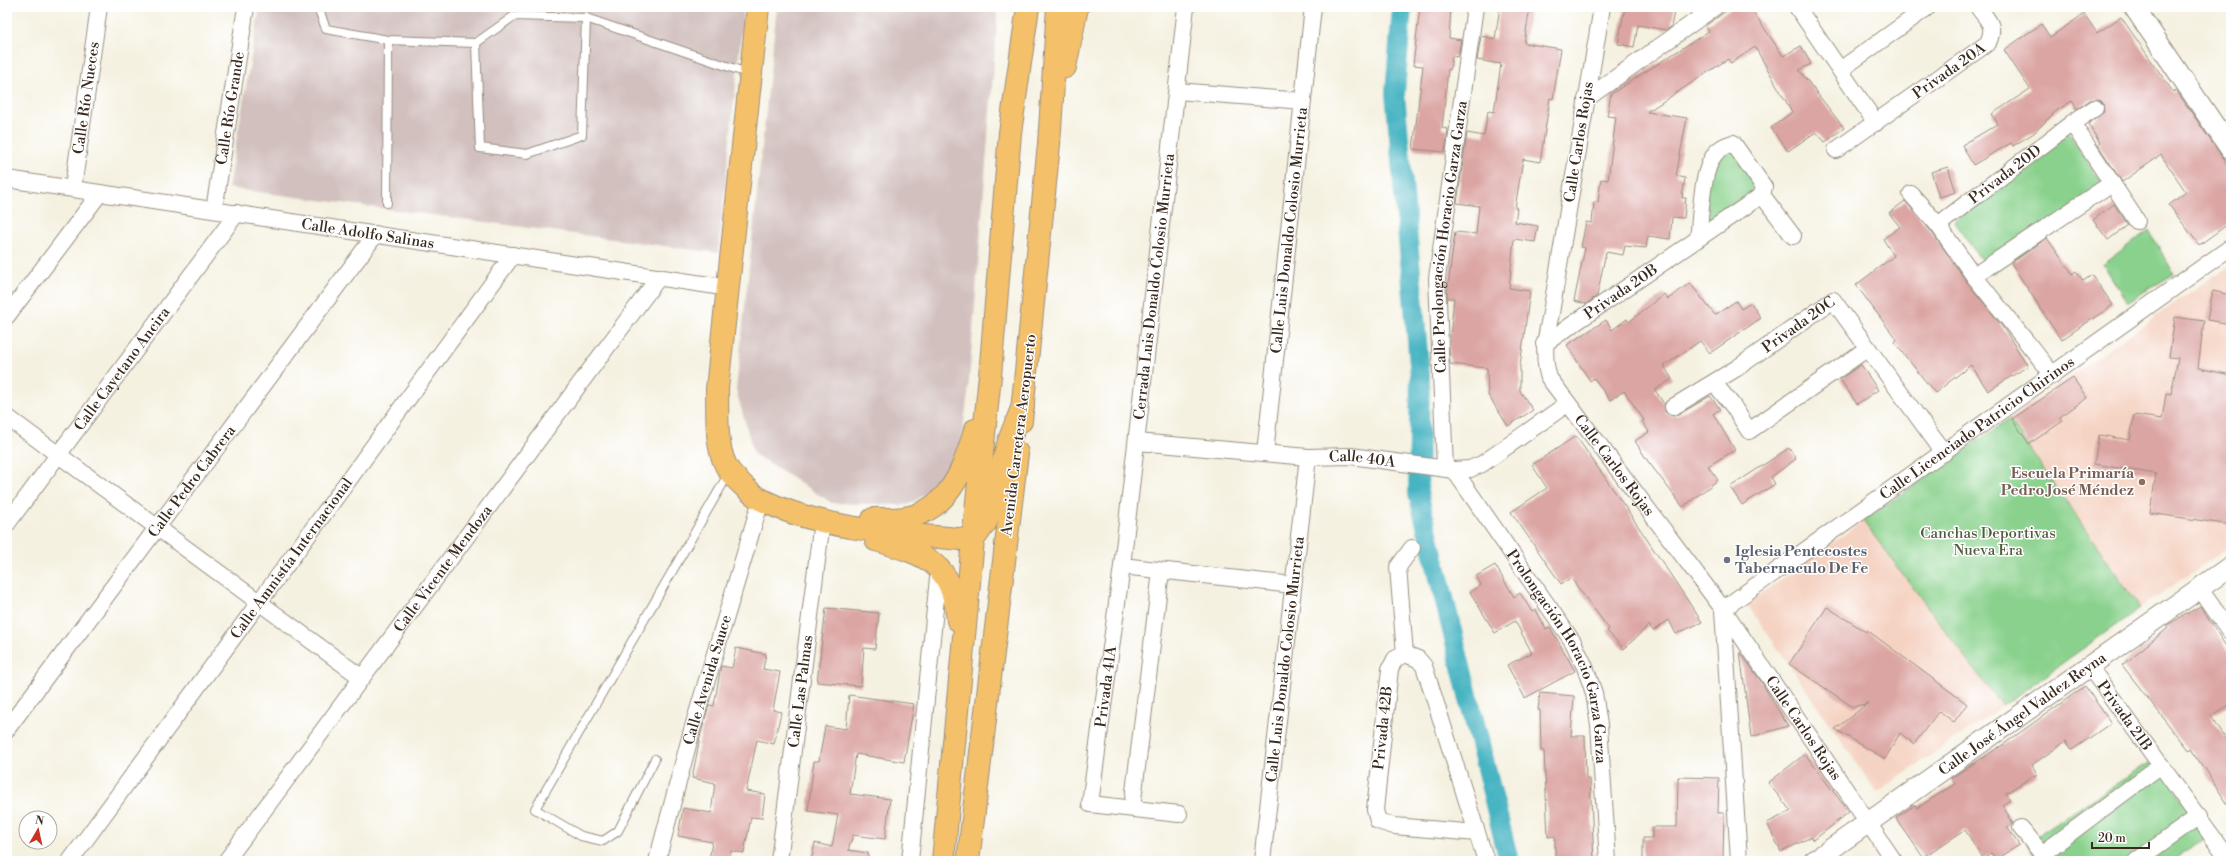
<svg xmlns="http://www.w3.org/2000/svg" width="2238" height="868" font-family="'Libre Bodoni',serif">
  <rect width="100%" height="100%" fill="#fff"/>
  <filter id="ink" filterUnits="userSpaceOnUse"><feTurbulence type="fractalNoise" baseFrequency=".025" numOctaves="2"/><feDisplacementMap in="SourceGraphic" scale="8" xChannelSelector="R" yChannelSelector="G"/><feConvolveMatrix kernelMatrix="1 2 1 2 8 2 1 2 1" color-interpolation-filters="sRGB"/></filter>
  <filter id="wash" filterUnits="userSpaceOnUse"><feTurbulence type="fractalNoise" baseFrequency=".012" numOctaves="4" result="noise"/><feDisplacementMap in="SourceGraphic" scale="16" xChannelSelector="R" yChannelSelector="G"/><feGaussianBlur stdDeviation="0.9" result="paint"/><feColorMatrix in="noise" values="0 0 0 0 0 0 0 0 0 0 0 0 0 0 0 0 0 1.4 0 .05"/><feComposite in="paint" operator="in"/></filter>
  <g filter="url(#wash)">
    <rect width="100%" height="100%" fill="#f5f1e1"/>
    <g fill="#f5d3c2">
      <path d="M2231,264V546L2140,608L2009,419Z"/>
      <path d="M1863,521L2002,706L1877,793L1747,604Z"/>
    </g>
    <g fill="#d1c0bd">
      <path d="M260,7H744L718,253L228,188Z"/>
      <path d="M777,7H996L997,22L968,394L961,443L944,482L908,505L832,503L754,454L736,390Z"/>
    </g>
    <g fill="#89d18c" stroke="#627e55">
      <path d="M2068,132L2110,194L1991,274L1954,221Z"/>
      <path d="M1733,143L1764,187L1698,239L1708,168Z"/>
      <path d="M2149,230L2174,274L2127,302L2103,264Z"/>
      <path d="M2009,419L2140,608L2002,706L1863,521Z"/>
      <path d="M2156,758L2206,839L2170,861H2037L2026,843Z"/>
    </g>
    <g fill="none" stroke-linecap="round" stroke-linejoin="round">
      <path stroke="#46b4c2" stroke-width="20" d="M1402,7L1395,93L1420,375L1418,493L1509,861"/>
    </g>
    <g id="blocks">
      <g fill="#dba5a3">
        <path d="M1420,7H1451L1449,38L1461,40L1458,57L1452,56L1450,70L1448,69L1442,128L1448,129L1445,152L1413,149L1423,66L1413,65Z"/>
        <path d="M1500,7H1530L1524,43L1561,49L1553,99L1550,98L1540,162L1523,159L1515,208H1517L1515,222L1538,226L1535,242L1514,239L1509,288L1530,291L1520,366V391L1533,410L1508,426L1488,395L1487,368L1450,364L1449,347L1454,298H1447V294L1455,232L1476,234L1479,206L1457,203L1467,133L1484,136L1488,111L1494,112L1501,64L1477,60L1481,36L1495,39Z"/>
        <path d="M1625,7H1675L1671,27L1666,30L1638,25L1634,47L1618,44Z"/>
        <path d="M1732,7H1750L1783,56L1801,46L1811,64L1799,70L1844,128L1825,142L1816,132L1788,151L1771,128L1792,112L1755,47L1731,63L1728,59L1647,112L1687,118L1676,176L1685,178L1682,198H1686L1684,218L1672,217L1670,239L1648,236L1646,248L1625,246L1623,255L1606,252L1597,296L1586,304L1574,301L1585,248L1581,247L1586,222L1592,223L1594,202H1598L1601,179L1608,180L1616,117L1607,116L1611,94L1709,31L1705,26Z"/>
        <path d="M2084,14L2097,33L2121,17L2173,92L2176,90L2231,170V222L2199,245L2169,205L2186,192L2161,155L2122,182L2098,145L2100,143L2088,124L2104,112L2103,103L2099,99L2090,100L2077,109L2072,101L2056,111L2034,133L2013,146L2011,143L1973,165L1962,145L1998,124L1992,114L2030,89L2004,50L2041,24L2050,37Z"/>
        <path d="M1948,167L1956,192L1939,197L1931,172Z"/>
        <path d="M1905,201L1931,231L1967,282L2002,326L2028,366L1988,391L1971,365L1935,393L1894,342L1897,340L1856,285L1894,256L1883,239L1900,227L1889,213Z"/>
        <path d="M2114,204L2128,225L2108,240L2093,220Z"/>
        <path d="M2047,238L2072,274L2076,271L2083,281L2092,275L2113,305L2061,340L2011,263Z"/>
        <path d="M1690,283L1715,315L1736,301L1741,309L1751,303L1761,318L1710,353L1700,341L1664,366L1672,379L1655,390L1664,404L1665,412L1673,416L1678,415L1710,396L1720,409L1713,414L1735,450L1708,466L1718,480L1683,507L1647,460L1635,441L1649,432L1642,421L1644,420L1624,391L1610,400L1594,378L1590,381L1567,345L1606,320L1612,330L1627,319L1629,322L1664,294L1668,299Z"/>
        <path d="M2213,291L2231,295V324L2207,320Z"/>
        <path d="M2175,317L2204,321L2198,368L2231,375V525L2150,513L2156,474L2094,464L2099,435L2130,440L2134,415L2162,419L2166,393L2171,394L2178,358L2169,357Z"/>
        <path d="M1861,365L1878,390L1857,404L1840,379Z"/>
        <path d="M2073,378L2087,398L2060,417L2063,421L2029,444L2012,419Z"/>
        <path d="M1576,436L1628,511L1702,622L1676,634L1669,620L1653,631L1649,625L1624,649L1607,631L1609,629L1571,578L1561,584L1511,512L1547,488L1532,465Z"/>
        <path d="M1789,448L1796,459L1771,477L1775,484L1742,505L1730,487Z"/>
        <path d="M1495,565L1514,597L1520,593L1532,612L1536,610L1546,629L1550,627L1575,671L1525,698L1507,665L1532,653L1515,621L1495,633L1470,592L1481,585L1476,576Z"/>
        <path d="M2200,606L2231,654V704L2211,716L2231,747V809L2191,749L2189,751L2122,665L2168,628L2166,626Z"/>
        <path d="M1827,607L1866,632L1867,630L1967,704L1954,722L1939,711L1914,744L1900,733L1885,759L1835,729L1868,703L1853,707L1789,664Z"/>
        <path d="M826,608L879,613L875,649L864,648L861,686L817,682Z"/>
        <path d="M736,648L766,654L763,669L780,672L773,710L781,712L774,744L757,740L746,791L765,794L762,818L751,817L744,853L731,851L729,861H709L712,842L678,836L683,808L711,813L715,783L692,778L701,733L709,705L714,706L721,666L732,668Z"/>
        <path d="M1740,652L1760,680L1788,726L1751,737Z"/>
        <path d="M2085,686L2111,723L2072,750L2066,741L2032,765L2037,774L2006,793L2010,800L2002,805L2013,823L2007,827L2019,845L1996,860L1991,853L1983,858L1965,830L1923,857L1896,818L1915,805L1917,808L1955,784L1951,778L2004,744Z"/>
        <path d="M1540,693L1574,696L1571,736H1585L1586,779H1590L1594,861H1555V836L1548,837L1544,751H1541L1540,710H1538Z"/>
        <path d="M849,695L914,704L904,762L856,754L850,794L890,799L885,839L853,835L848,850L868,853V861H811L815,843L832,847L838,815L808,811L814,761H819L825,726L846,729Z"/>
        <path d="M1805,754L1849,812L1814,840L1811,837L1781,852L1767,823L1791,811L1768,783Z"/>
        <path d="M1678,777L1719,778L1718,813H1724L1723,861H1643V838H1652V827H1677Z"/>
      </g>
    </g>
  </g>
  <g filter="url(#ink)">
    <use href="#blocks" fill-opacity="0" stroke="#988e80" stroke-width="1"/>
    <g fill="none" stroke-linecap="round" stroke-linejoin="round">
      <g stroke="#988e80" stroke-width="10">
        <g id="service">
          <path d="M318,7L326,29L388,40L476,43L514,16L586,18L750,74"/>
          <path d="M476,43L480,148L527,154L582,135L586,18"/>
          <path d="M387,203L388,40"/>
          <path d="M655,759L618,831L603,841L581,836L535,809L729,473"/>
        </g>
      </g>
      <g stroke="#988e80" stroke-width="18">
        <g id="minor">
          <path id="s1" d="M1602,7L1551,313C1546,336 1542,355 1549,378L1723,609L1894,861"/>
          <path d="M1797,7L1876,123"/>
          <path d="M1840,70L1928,7"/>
          <path d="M1177,91L1303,101"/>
          <path d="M1586,99L1715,7"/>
          <path d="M2072,123L2137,221"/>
          <path id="s2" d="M1836,150L1988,43C1996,25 1988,21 1978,7"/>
          <path id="s3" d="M7,179L729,288"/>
          <path id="s4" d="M73,188L99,7"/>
          <path d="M1911,194L1938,225L1974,276L2053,375"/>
          <path d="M1762,195L1793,236"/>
          <path id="s5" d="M214,210L246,7"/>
          <path id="s6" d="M1938,225L2072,123L2095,108"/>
          <path d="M1974,276L2112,183"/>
          <path d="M7,316L100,193"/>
          <path id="s7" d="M1544,344L1762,195L1764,187L1733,143C1726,145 1719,148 1715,154C1701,171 1701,217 1698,239"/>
          <path d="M1714,383L1733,406L1749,431L1868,348"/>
          <path id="s8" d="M1673,407L1737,368L1833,300L1944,453"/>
          <path d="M7,417L362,678"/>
          <path id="s9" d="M1137,442L1308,457L1351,456L1454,470L1470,469L1482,464L1567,404"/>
          <path id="s10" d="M1265,453L1313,7"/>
          <path id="s11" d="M1445,468L1437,278L1475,7"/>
          <path id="s12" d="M1454,470L1573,642L1585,667L1594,693L1599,725L1608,861"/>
          <path id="s13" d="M7,524L237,213"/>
          <path d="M1122,566L1293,585"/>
          <path d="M2199,588L2231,633"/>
          <path id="s14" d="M1723,609L2231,247"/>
          <path d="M1723,610L1739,861"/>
          <path d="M1405,654L1395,659L1390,669L1375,810L1378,821L1394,826L1477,833"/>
          <path d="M1405,654L1418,659L1424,666L1486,861"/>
          <path d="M1405,654L1398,567L1412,548"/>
          <path id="s15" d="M2089,666L2230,861"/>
          <path id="s16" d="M7,729L376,234"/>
          <path d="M1132,808L1161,571"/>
          <path id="s17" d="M1179,814L1090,804L1122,566L1186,7"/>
          <path d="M2021,828L2048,861"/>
          <path d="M2042,854L2161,765"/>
          <path id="s18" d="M70,861L513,255"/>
          <path id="s19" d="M226,861L659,277"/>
          <path id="s20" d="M657,861L692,730L761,500"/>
          <path id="s21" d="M779,861L822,521"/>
          <path d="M910,861L939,568"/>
          <path id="s22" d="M1262,861L1308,457"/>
          <path d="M2136,861L2199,816"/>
        </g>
      </g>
      <g stroke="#988e80" stroke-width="22">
        <g id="tertiary">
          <path d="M2134,7L2231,150"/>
          <path id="s23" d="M1814,861L2231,566"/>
        </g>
      </g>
      <g stroke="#988e80" stroke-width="24">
        <g id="primary">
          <path d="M758,7L717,389C718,414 714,451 730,472C736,479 754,497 762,500C824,531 905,534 973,540L986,522L1010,438L1023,406"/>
          <path d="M1065,67L1077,7"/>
          <path d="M1021,421L1049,144L1058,7"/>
          <path d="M873,519C888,519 905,520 919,514C954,500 966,462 975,430"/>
          <path d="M876,540C926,555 952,562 958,620"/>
          <path d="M943,861L973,540L990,376L1010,133L1028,7"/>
          <path d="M968,861L1017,453"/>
        </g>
      </g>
      <use href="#service" stroke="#fff" stroke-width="8"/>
      <use href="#minor" stroke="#fff" stroke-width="16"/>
      <use href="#tertiary" stroke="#fff" stroke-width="20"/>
      <use href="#primary" stroke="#f4c16a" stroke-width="22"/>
    </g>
  </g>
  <circle fill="#8d6e63" stroke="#fff" stroke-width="1.5" cx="2142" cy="482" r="4"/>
  <circle fill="#6b7280" stroke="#fff" stroke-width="1.5" cx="1727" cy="560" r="4"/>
  <g text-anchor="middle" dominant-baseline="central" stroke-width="3" stroke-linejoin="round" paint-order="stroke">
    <g font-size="15" fill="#3b2a1e" stroke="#fff">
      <text stroke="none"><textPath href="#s2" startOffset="138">Privada 20A</textPath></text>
      <text stroke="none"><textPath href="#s4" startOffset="91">Calle Río Nueces</textPath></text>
      <text stroke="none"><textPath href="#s5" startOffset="103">Calle Río Grande</textPath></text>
      <text transform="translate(1579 142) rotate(-81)">Calle Carlos Rojas</text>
      <text stroke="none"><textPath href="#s6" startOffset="84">Privada 20D</textPath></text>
      <text stroke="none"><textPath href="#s10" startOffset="224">Calle Luis Donaldo Colosio Murrieta</textPath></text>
      <text stroke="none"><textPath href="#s3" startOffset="365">Calle Adolfo Salinas</textPath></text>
      <text stroke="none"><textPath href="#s11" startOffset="232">Calle Prolongación Horacio Garza Garza</textPath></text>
      <text stroke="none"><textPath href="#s17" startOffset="611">Cerrada Luis Donaldo Colosio Murrieta</textPath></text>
      <text stroke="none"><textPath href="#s7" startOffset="93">Privada 20B</textPath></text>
      <text stroke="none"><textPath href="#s8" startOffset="150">Privada 20C</textPath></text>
      <text stroke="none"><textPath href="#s13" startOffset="193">Calle Cayetano Ancira</textPath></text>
      <text stroke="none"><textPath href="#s14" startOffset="312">Calle Licenciado Patricio Chirinos</textPath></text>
      <text transform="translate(1019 435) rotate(-83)">Avenida Carretera Aeropuerto</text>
      <text stroke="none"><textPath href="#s9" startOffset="226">Calle 40A</textPath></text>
      <text stroke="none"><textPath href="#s1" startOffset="485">Calle Carlos Rojas</textPath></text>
      <text stroke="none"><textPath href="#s16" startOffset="309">Calle Pedro Cabrera</textPath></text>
      <text stroke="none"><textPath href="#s18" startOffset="375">Calle Amnistía Internacional</textPath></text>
      <text stroke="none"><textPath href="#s19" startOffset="364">Calle Vicente Mendoza</textPath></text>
      <text stroke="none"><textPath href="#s12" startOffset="217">Prolongación Horacio Garza Garza</textPath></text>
      <text stroke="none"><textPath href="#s22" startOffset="203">Calle Luis Donaldo Colosio Murrieta</textPath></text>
      <text stroke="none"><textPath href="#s20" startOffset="188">Calle Avenida Sauce</textPath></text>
      <text stroke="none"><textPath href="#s17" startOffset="208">Privada 41A</textPath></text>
      <text stroke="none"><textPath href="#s21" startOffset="171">Calle Las Palmas</textPath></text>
      <text stroke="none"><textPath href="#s23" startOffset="255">Calle José Ángel Valdez Reyna</textPath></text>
      <text stroke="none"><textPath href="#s15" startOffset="61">Privada 21B</textPath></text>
      <text transform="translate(1383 728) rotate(-84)">Privada 42B</text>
      <text stroke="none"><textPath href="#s1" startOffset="809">Calle Carlos Rojas</textPath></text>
    </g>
    <g font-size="15" font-weight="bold" fill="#785e54" stroke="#fff" text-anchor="end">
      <text x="2134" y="473">Escuela Primaría<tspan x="2134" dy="17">Pedro José Méndez</tspan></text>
    </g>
    <g font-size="15" fill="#525c3f" stroke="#fff">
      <text x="1988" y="533">Canchas Deportivas<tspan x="1988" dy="17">Nueva Era</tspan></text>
    </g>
    <g font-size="15" font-weight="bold" fill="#5b616d" stroke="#fff" text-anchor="start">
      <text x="1735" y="551">Iglesia Pentecostes<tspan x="1735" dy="17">Tabernaculo De Fe</tspan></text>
    </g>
  </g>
  <rect width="2238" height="868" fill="none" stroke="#fff" stroke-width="24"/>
  <g transform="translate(38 830) rotate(9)"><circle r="19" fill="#ffffff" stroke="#b1aaa5"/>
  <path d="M0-3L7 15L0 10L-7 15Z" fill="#c8321e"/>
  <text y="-6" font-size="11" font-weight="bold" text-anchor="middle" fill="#3b2a1e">N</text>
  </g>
  <path d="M2092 842v6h57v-6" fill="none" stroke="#3b2a1e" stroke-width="2"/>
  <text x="2098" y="842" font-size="12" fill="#3b2a1e" stroke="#ffffff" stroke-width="3" paint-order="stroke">20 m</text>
</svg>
